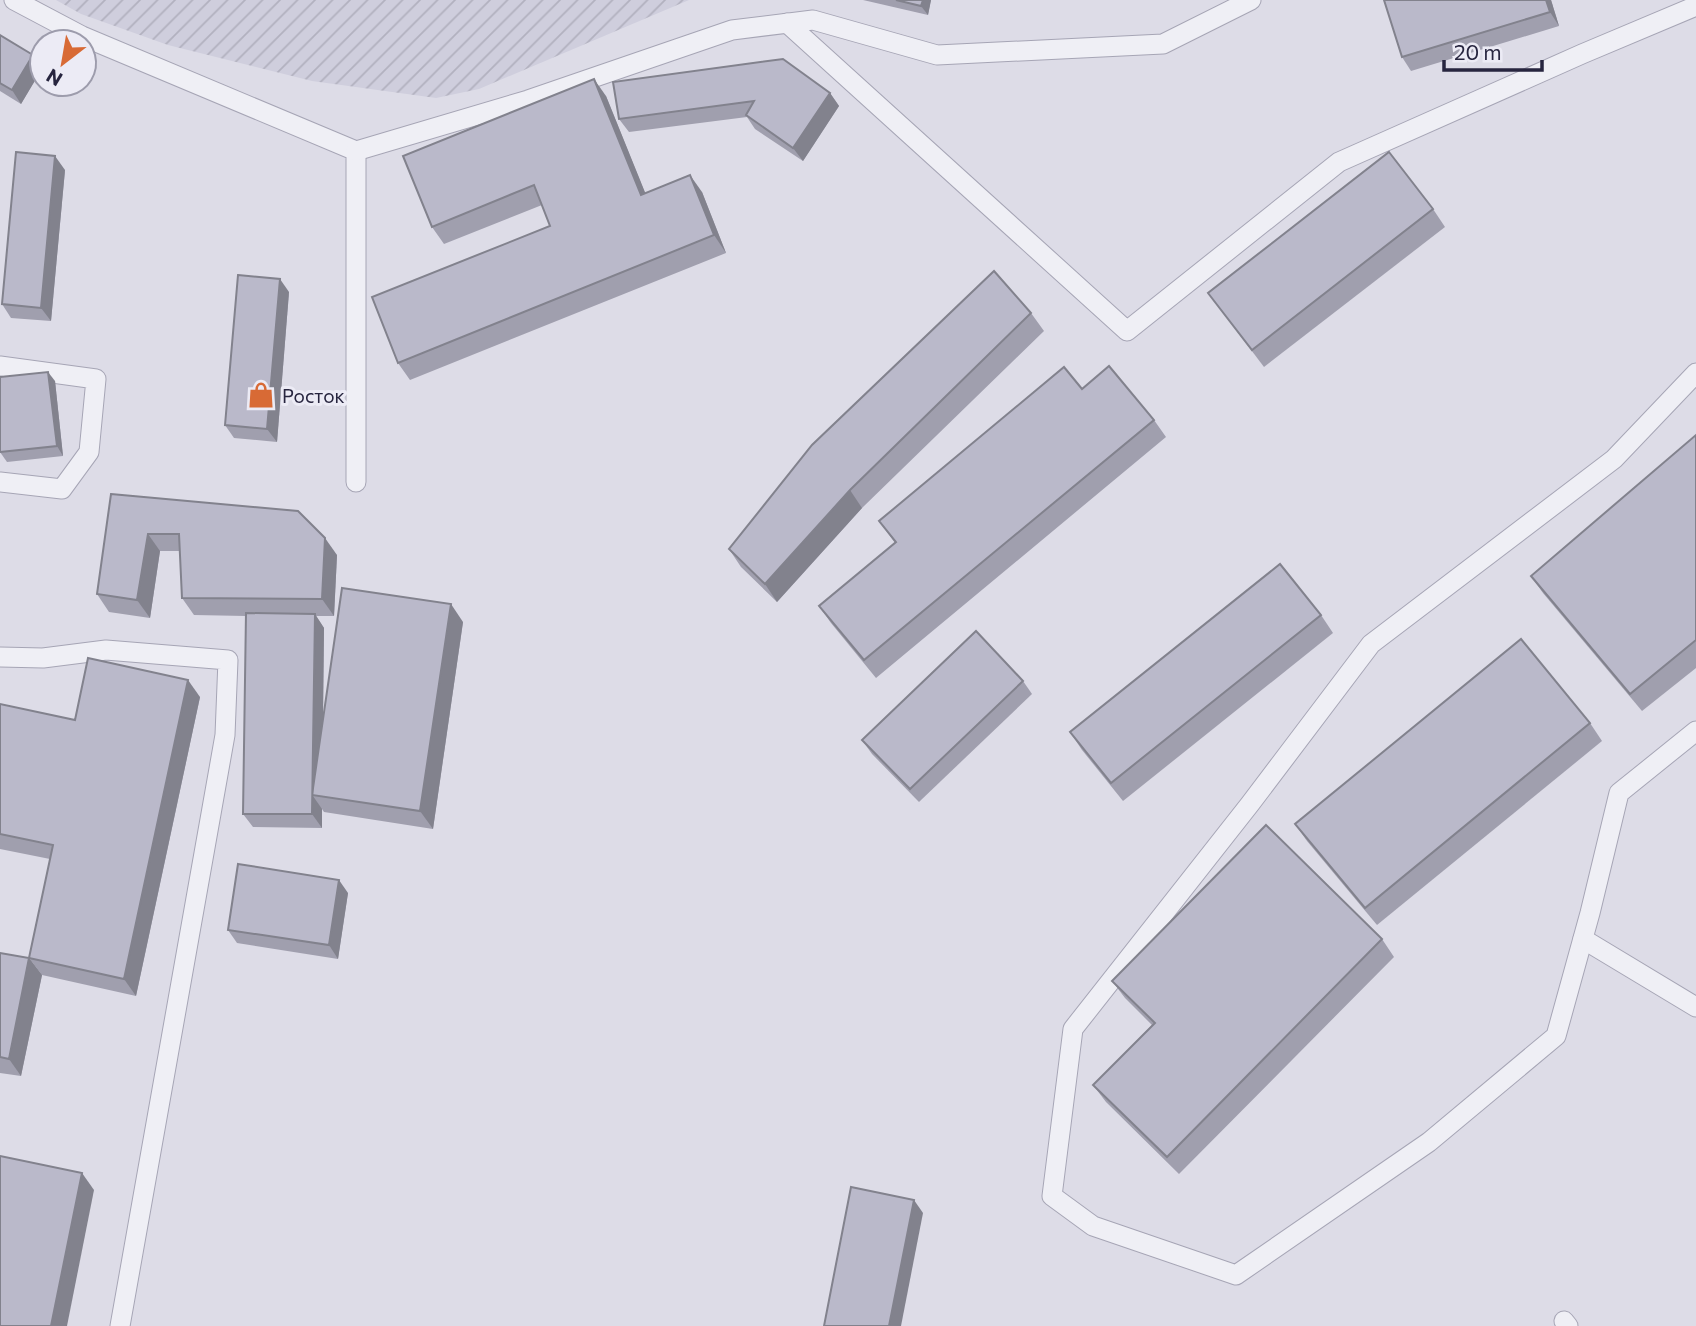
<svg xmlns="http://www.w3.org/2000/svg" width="1696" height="1326" font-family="Commissioner,sans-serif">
  <defs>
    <pattern id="industrial-furrows" width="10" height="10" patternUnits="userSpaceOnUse" patternTransform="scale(1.75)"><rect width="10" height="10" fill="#cfcedd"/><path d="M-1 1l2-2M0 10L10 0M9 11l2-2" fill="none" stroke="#b2b1bf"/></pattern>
  </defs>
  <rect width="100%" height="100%" fill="#dddce7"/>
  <path fill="url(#industrial-furrows)" d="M56,0H689L479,89L436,98L312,81L168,45L81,14Z"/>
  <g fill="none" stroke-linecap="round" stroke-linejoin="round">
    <g stroke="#a6a5b5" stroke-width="21">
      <g id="lane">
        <path d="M14,0L82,36L356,151V482"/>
        <path d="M787,23L1127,331L1339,162L1582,54L1696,6"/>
        <path d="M356,151L528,100L732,30L813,20L937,55L1163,44L1251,0"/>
        <path d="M0,366L96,379L89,452L62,489L0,482"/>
        <path d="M1696,373L1614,459L1371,644L1250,804L1073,1029L1052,1196L1093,1226L1236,1275L1429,1142L1556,1036L1590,913L1619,793L1696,731"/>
        <path d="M0,657L43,658L106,650L228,660L225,735L120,1326"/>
        <path d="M1583,939L1696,1007"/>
        <path d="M1564,1321L1568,1326"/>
      </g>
    </g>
    <use href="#lane" stroke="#efeff5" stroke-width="19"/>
  </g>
  <g fill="#a09fae">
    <path d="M863,0H931L928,15Z"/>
    <path d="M1384,0H1551L1559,26L1411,71L1402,57Z"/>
    <path d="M0,35L33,55L42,68L21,104L0,91Z"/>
    <path d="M613,82L830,93L839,106L803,161L755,129L747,117L629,132L619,119Z"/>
    <path d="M606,96L645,193L702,192L726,253L410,380L398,363L550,226L542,205L444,244L432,227Z"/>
    <path d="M65,170L51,321L11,318L2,304Z"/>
    <path d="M1433,209L1445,227L1264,367L1208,293Z"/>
    <path d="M289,292L277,442L234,438L225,425Z"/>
    <path d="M1031,313L1044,331L862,508L777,602L741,567L729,549Z"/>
    <path d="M55,381L63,456L7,462L0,452Z"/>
    <path d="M1082,389L1154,420L1166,437L876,678L831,623L819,606L895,543L879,521Z"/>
    <path d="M1696,435V668L1642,711L1543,593L1531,576Z"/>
    <path d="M111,494L337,555L334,616H316L324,628L323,719L463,622L433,829L324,812L322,809V828L253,827L243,814L246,616L194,615L182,598L180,551H160L150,618L109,612L97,594Z"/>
    <path d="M1321,615L1333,633L1123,801L1082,750L1070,732Z"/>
    <path d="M1023,681L1032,694L919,802L872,754L862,740Z"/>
    <path d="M200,697L136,996L42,975L29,958L50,859L0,849V704L75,720Z"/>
    <path d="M1590,723L1602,741L1377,925L1307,841L1295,824Z"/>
    <path d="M348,893L338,959L237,943L228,930Z"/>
    <path d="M1382,939L1394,957L1179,1174L1106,1102L1093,1085L1152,1025L1125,998L1112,981Z"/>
    <path d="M0,953L29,958L42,975L21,1076L0,1073Z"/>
  </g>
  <g fill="#82828d">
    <path d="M923,0H931L928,15L921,6Z"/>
    <path d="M1546,0H1551L1559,26L1550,12Z"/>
    <path d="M33,55L42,69L21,104L12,90Z"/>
    <path d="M594,79L606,96L653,212L641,195Z"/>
    <path d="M830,93L839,106L803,161L793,148Z"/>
    <path d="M55,156L65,170L51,321L41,308Z"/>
    <path d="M690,175L702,192L726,253L714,235Z"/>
    <path d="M280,279L289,292L277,442L267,429Z"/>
    <path d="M48,372L55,381L63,456L57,446Z"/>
    <path d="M850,490L862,508L777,602L765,584Z"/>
    <path d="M148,534L160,551L150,618L137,600Z"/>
    <path d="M325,538L337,555L334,616L322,599Z"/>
    <path d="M451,604L463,622L433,829L420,811Z"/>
    <path d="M315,614L324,628L322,796L313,795Z"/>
    <path d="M188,680L200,697L136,996L124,979Z"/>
    <path d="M313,796L322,809V828L312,814Z"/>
    <path d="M339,880L348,893L338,959L329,945Z"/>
    <path d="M29,958L42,975L21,1076L9,1059Z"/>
    <path d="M82,1173L94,1190L67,1326H51Z"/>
    <path d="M914,1200L923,1213L901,1326H889Z"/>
  </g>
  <g fill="#bab9ca" stroke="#82828d" stroke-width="2">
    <path d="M896,0H923L921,6Z"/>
    <path d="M1384,0H1546L1550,12L1402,57Z"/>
    <path d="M0,35L33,55L12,90L0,83Z"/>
    <path d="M783,59L830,93L793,148L746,115L754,101L619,119L613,82Z"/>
    <path d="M594,79L641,195L690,175L714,235L398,363L372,297L550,226L534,185L432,227L403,156Z"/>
    <path d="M16,152L55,156L41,308L2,304Z"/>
    <path d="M1389,152L1433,209L1252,350L1208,293Z"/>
    <path d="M994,271L1031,313L850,490L765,584L729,549L812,445Z"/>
    <path d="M238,275L280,279L267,429L225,425Z"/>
    <path d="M1109,366L1154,420L864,660L819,606L896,542L879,521L1064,367L1082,389Z"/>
    <path d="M48,372L57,446L0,452V377Z"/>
    <path d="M1696,435V640L1630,694L1531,576Z"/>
    <path d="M111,494L298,511L325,538L322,599L182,598L179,534H148L137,600L97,594Z"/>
    <path d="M1280,564L1321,615L1111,783L1070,732Z"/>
    <path d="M342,588L451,604L420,811L312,795Z"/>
    <path d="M246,613L315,614L312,814H243Z"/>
    <path d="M976,631L1023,681L910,789L862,740Z"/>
    <path d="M1521,639L1590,723L1365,908L1295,824Z"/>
    <path d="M88,658L188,680L124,979L29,958L53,845L0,834V704L75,720Z"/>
    <path d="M1266,825L1382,939L1167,1157L1093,1085L1155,1023L1112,981Z"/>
    <path d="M238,864L339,880L329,945L228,930Z"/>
    <path d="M0,953L29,958L9,1059L0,1057Z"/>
    <path d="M0,1156L82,1173L51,1326H0Z"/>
    <path d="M851,1187L914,1200L889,1326H824Z"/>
  </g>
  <defs>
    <g id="shop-bare" transform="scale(2.1)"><path d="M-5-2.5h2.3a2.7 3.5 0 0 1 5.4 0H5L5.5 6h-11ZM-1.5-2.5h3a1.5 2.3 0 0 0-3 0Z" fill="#d86a35" stroke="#ecebf5" stroke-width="2.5" paint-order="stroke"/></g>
  </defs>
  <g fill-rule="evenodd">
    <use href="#shop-bare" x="261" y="395"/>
  </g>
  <g text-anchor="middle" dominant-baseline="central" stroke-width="6" stroke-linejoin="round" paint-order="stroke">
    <g font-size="19" fill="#27253f" stroke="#ecebf5" text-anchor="start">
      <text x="282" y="395">Росток</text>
    </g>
  </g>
  <g transform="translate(63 63) rotate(211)"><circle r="33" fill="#ecebf5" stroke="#9d9cac" stroke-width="2"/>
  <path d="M0-5L12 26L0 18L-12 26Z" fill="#d86a35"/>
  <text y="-10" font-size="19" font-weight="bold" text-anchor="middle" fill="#27253f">N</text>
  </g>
  <path d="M1444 60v10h98v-10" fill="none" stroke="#27253f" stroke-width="3.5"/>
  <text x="1454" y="60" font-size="21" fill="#27253f" stroke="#ecebf5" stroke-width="5" paint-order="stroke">20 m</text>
</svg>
